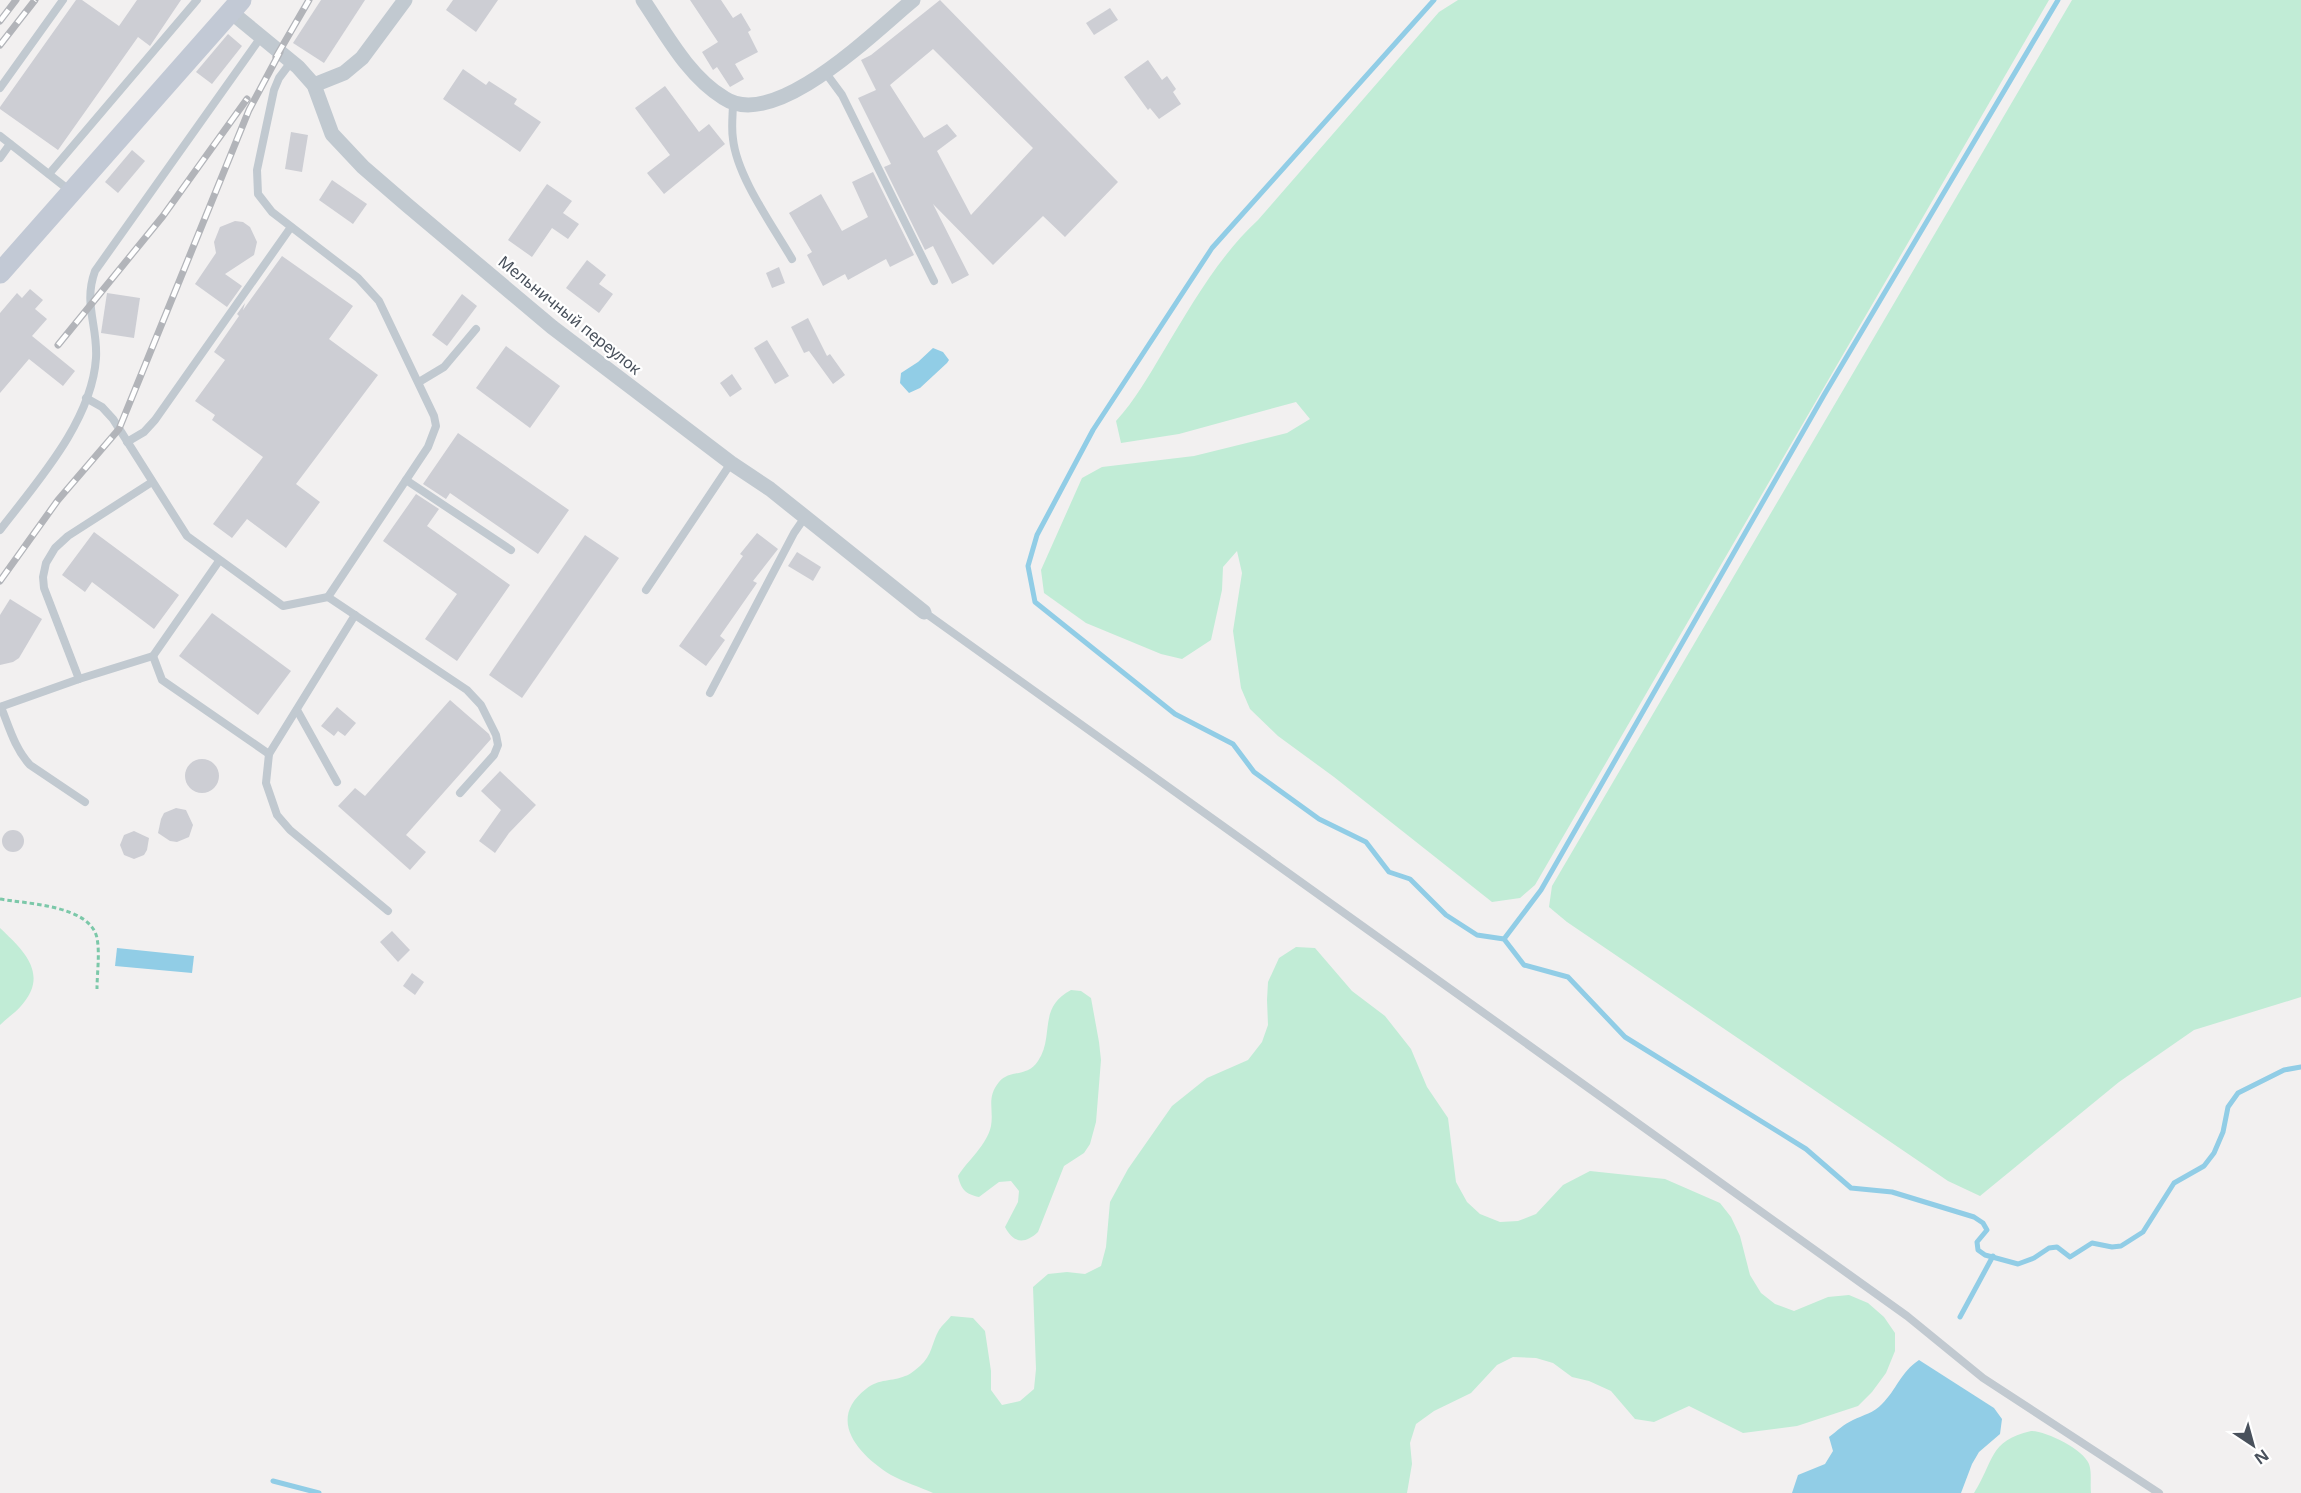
<svg xmlns="http://www.w3.org/2000/svg" width="2301" height="1493" font-family="'Noto Sans',sans-serif">
  <rect width="100%" height="100%" fill="#f2f0f0"/>
  <g fill="#c1ecd6">
    <path d="M1458,0H2049L1535,885L1520,898L1492,902L1334,777L1278,736L1250,709L1241,688L1233,631L1242,573L1237,551L1223,567L1222,590L1211,640L1182,659L1161,654L1086,623L1044,593L1041,570L1082,478L1102,467L1194,456L1287,433L1310,419L1296,402L1179,434L1121,443L1116,421C1135,400 1148,377 1163,352C1191,306 1218,257 1258,220L1439,12Z"/>
    <path d="M2072,0H2301V997L2194,1030L2119,1082L1980,1196L1948,1181L1567,922L1549,907L1552,886Z"/>
    <path d="M0,928C23,950 50,974 21,1006C15,1013 7,1018 0,1025Z"/>
    <path d="M1296,947L1315,948L1352,991L1385,1016L1411,1049L1427,1087L1448,1118L1456,1182L1467,1202L1480,1214L1500,1222L1518,1221L1536,1214L1563,1185L1590,1171L1665,1179L1720,1203L1731,1217L1740,1236L1750,1275L1761,1293L1775,1304L1794,1311L1828,1297L1849,1295L1868,1303L1884,1317L1895,1333V1351L1886,1373L1872,1392L1858,1406L1797,1426L1743,1433L1689,1406L1654,1422L1635,1419L1611,1391L1589,1381L1572,1377L1553,1363L1536,1358L1513,1357L1497,1365L1471,1393L1434,1411L1416,1424L1410,1443L1412,1464L1407,1493H933C920,1487 904,1482 891,1475C859,1455 826,1420 866,1389C879,1378 892,1382 905,1376C910,1375 916,1369 920,1366C932,1356 932,1342 939,1330C942,1325 948,1320 951,1316L973,1318L985,1331L991,1371V1390L1002,1405L1020,1401L1034,1389L1036,1369L1033,1287L1048,1274L1067,1272L1085,1274L1101,1266L1106,1247L1110,1202L1128,1169L1172,1106L1207,1078L1248,1060L1262,1042L1268,1025L1267,1000L1268,982L1279,958Z"/>
    <path d="M1071,990L1081,991L1091,998L1099,1042L1101,1060L1096,1122L1090,1144L1084,1153L1064,1166L1038,1232C1025,1244 1014,1244 1005,1227L1018,1202L1019,1191L1011,1181L999,1182L979,1197C965,1194 961,1189 958,1176C968,1160 987,1145 991,1126C994,1109 986,1098 999,1082C1010,1069 1027,1078 1038,1061C1055,1036 1037,1008 1071,990Z"/>
    <path d="M2031,1431C2046,1431 2083,1449 2089,1464C2092,1472 2090,1484 2091,1493H1974C1994,1462 1988,1441 2031,1431Z"/>
  </g>
  <g fill="#91cde6">
    <path d="M933,348L943,352L949,360L947,363L920,388L909,393L900,383L901,373L918,362Z"/>
    <path d="M117,948L194,956L192,973L115,966Z"/>
    <path d="M1919,1360L1994,1408L2002,1419L2000,1434L1979,1452L1972,1464L1961,1493H1792L1798,1475L1825,1464L1833,1451L1829,1437C1837,1431 1844,1424 1853,1420C1863,1415 1874,1413 1882,1404C1897,1389 1900,1373 1919,1360Z"/>
  </g>
  <g fill="none" stroke-linecap="round" stroke-linejoin="round">
    <g stroke="#91cde6" stroke-width="5">
      <path d="M1434,0L1212,248L1093,430L1037,535L1028,566L1035,602L1175,714L1233,744L1254,772L1319,819L1366,842L1389,872L1410,879L1446,915L1477,935L1504,939L1524,965L1568,977L1625,1037L1806,1149L1851,1188L1892,1192L1974,1217L1983,1223L1987,1230L1977,1242L1978,1250L1985,1255L2018,1264L2034,1258L2049,1248L2057,1247L2070,1257L2092,1243L2112,1247L2121,1246L2143,1232L2174,1183L2204,1166L2214,1153L2223,1132L2228,1107L2238,1093L2284,1070L2301,1067"/>
      <path d="M1504,939L1541,890L1824,395L2058,0"/>
      <path d="M1960,1317L1993,1256"/>
      <path d="M273,1481L319,1493"/>
    </g>
  </g>
  <g fill="#cdced4" fill-rule="evenodd">
    <path d="M76,0H82L119,26L137,0H181L150,46L138,37L58,150L0,109V107Z"/>
    <path d="M321,0H365L324,63L293,43Z"/>
    <path d="M453,0H498L476,32L446,10Z"/>
    <path d="M690,0H721L733,18L741,13L751,30L748,32L758,52L735,64L744,79L730,87L717,67L713,70L702,52L718,42Z"/>
    <path d="M940,0L1118,182L1065,237L1043,216L993,265L933,204L969,275L952,284L933,246L925,250L884,167L891,164L858,98L876,90L861,60L871,55ZM933,49L1033,148L971,215L937,151L957,136L947,124L924,138L890,85Z"/>
    <path d="M1110,8L1118,20L1094,35L1086,23Z"/>
    <path d="M228,34L242,46L212,84L196,72Z"/>
    <path d="M1148,60L1162,80L1167,76L1176,89L1173,92L1181,104L1159,119L1150,108L1148,110L1124,77Z"/>
    <path d="M463,69L486,85L489,81L517,99L514,104L541,122L520,152L443,99Z"/>
    <path d="M665,86L699,132L709,124L725,144L664,194L647,173L670,155L635,108Z"/>
    <path d="M291,132L308,135L302,172L285,169Z"/>
    <path d="M132,150L145,161L118,193L105,182Z"/>
    <path d="M873,172L914,255L890,267L886,259L848,280L845,274L823,286L807,255L812,252L789,213L821,194L842,231L868,217L852,182Z"/>
    <path d="M332,180L367,204L353,224L319,200Z"/>
    <path d="M547,184L572,201L563,213L579,224L568,239L552,228L532,257L508,240Z"/>
    <path d="M235,221L243,222L250,227L257,242L254,255L225,274L242,286L227,307L195,284L216,253L214,242L220,227Z"/>
    <path d="M282,256L353,306L329,339L378,375L296,484L320,502L286,548L247,519L232,538L213,524L263,457L212,420L215,415L195,401L225,360L214,352L239,316L237,314L245,303L243,310Z"/>
    <path d="M587,260L606,275L599,284L613,294L599,313L566,288Z"/>
    <path d="M779,267L785,283L772,288L766,273Z"/>
    <path d="M30,289L43,300L35,309L47,319L32,336L75,371L63,386L29,359L0,393V313L17,293L22,298Z"/>
    <path d="M107,293L140,298L134,338L101,333Z"/>
    <path d="M462,294L477,306L447,346L432,335Z"/>
    <path d="M808,318L827,356L830,354L845,375L833,384L809,351L804,353L791,327Z"/>
    <path d="M767,340L789,376L775,384L754,348Z"/>
    <path d="M506,346L560,386L530,428L476,388Z"/>
    <path d="M732,374L742,389L730,397L720,383Z"/>
    <path d="M458,433L569,510L538,554L450,493L446,499L423,484Z"/>
    <path d="M416,494L439,509L427,526L510,585L457,661L425,639L457,594L383,541Z"/>
    <path d="M94,532L179,595L154,629L92,582L85,592L62,575Z"/>
    <path d="M757,533L778,549L753,581L757,583L720,636L725,640L706,666L679,646L743,556L740,554Z"/>
    <path d="M585,535L619,558L522,698L489,675Z"/>
    <path d="M797,552L821,567L813,581L788,566Z"/>
    <path d="M10,599L42,619L19,658L13,662L0,665V615Z"/>
    <path d="M212,613L291,671L258,715L179,656Z"/>
    <path d="M450,700L489,734L491,739L406,835L426,852L410,870L338,806L355,788L365,796Z"/>
    <path d="M337,707L356,723L345,736L338,731L334,736L321,726Z"/>
    <circle cx="202" cy="776" r="17"/>
    <path d="M500,771L536,805L509,833L495,853L479,841L501,810L481,791Z"/>
    <path d="M176,808L186,810L193,825L189,837L177,842L170,841L158,833L161,819L164,813Z"/>
    <circle cx="13" cy="841" r="11"/>
    <path d="M134,831L149,838L147,850L144,855L134,859L124,855L120,845L124,835Z"/>
    <path d="M392,931L410,950L398,962L380,942Z"/>
    <path d="M412,973L424,982L415,995L403,986Z"/>
  </g>
  <g fill="none" stroke-linecap="round" stroke-linejoin="round">
    <path stroke="#7cc8a9" stroke-width="3" stroke-dasharray="4.5 3" stroke-linecap="butt" d="M0,899C27,904 90,905 97,938C100,954 97,973 97,989"/>
    <g stroke="#c1c9d0" stroke-width="8">
      <path d="M291,62L279,78L274,90L257,170L258,194L272,212L358,278L379,301L434,416L436,426L428,447L328,597L467,690L481,705L496,735L498,745L494,755L460,793"/>
      <path d="M825,72L842,95L934,281"/>
      <path d="M0,88L63,0"/>
      <path d="M733,102C733,114 731,127 733,139C737,177 773,226 792,259"/>
      <path d="M0,136L69,190"/>
      <path d="M0,158L10,144"/>
      <path d="M49,174L197,0"/>
      <path d="M419,382L444,367L476,329"/>
      <path d="M86,398L102,407L113,419L187,536L283,606L328,597"/>
      <path d="M127,442L144,432L155,420L291,227"/>
      <path d="M406,480L511,550"/>
      <path d="M0,530C37,482 92,421 96,358C98,326 83,304 95,271L261,37"/>
      <path d="M646,590L731,463"/>
      <path d="M924,612L1907,1316L1983,1378L2159,1493"/>
      <path d="M355,615L269,754L266,783L277,815L290,830L388,911"/>
      <path d="M153,656L162,680L269,754"/>
      <path d="M79,679L44,588L43,577L46,563L55,548L68,536L152,482"/>
      <path d="M710,693L794,533L805,517"/>
      <path d="M0,707L79,679L153,656L219,561"/>
      <path d="M1,707C9,727 15,749 30,765L85,802"/>
      <path d="M297,710L337,782"/>
    </g>
    <g stroke="#c1c9d0" stroke-width="15">
      <path d="M643,0C666,34 688,76 724,98C775,132 875,31 913,0"/>
      <path d="M231,12L298,67L314,85L332,134L363,167L407,205L552,327L731,463L770,489L924,612"/>
      <path d="M314,85L344,73L362,58L405,0"/>
    </g>
    <path stroke="#c2c9d5" stroke-width="21" d="M0,273L241,0"/>
    <g stroke="#b2b4b9" stroke-width="7">
      <g id="rail">
        <path d="M0,21L16,0"/>
        <path d="M0,45L35,0"/>
        <path d="M276,57L309,0"/>
        <path d="M58,345L163,216L247,99"/>
        <path d="M0,581L58,500L119,429L249,110L280,52"/>
      </g>
    </g>
    <use href="#rail" stroke="#fff" stroke-width="4.5" stroke-dasharray="14" stroke-linecap="butt"/>
  </g>
  <g text-anchor="middle" dominant-baseline="central" stroke-width="4.5" stroke-linejoin="round" paint-order="stroke">
    <g font-size="16" fill="#49515c" stroke="#fff">
      <text transform="translate(570 315) rotate(39)">Мельничный переулок</text>
    </g>
  </g>
  <g transform="translate(2253 1445) rotate(144)" stroke="#ffffff" stroke-width="4.5" paint-order="stroke">
  <path d="M0-4.5L10 22L0 15L-10 22Z" fill="#49515c"/>
  <text y="-9" font-size="16" font-weight="bold" text-anchor="middle" fill="#49515c">N</text>
  </g>
</svg>
